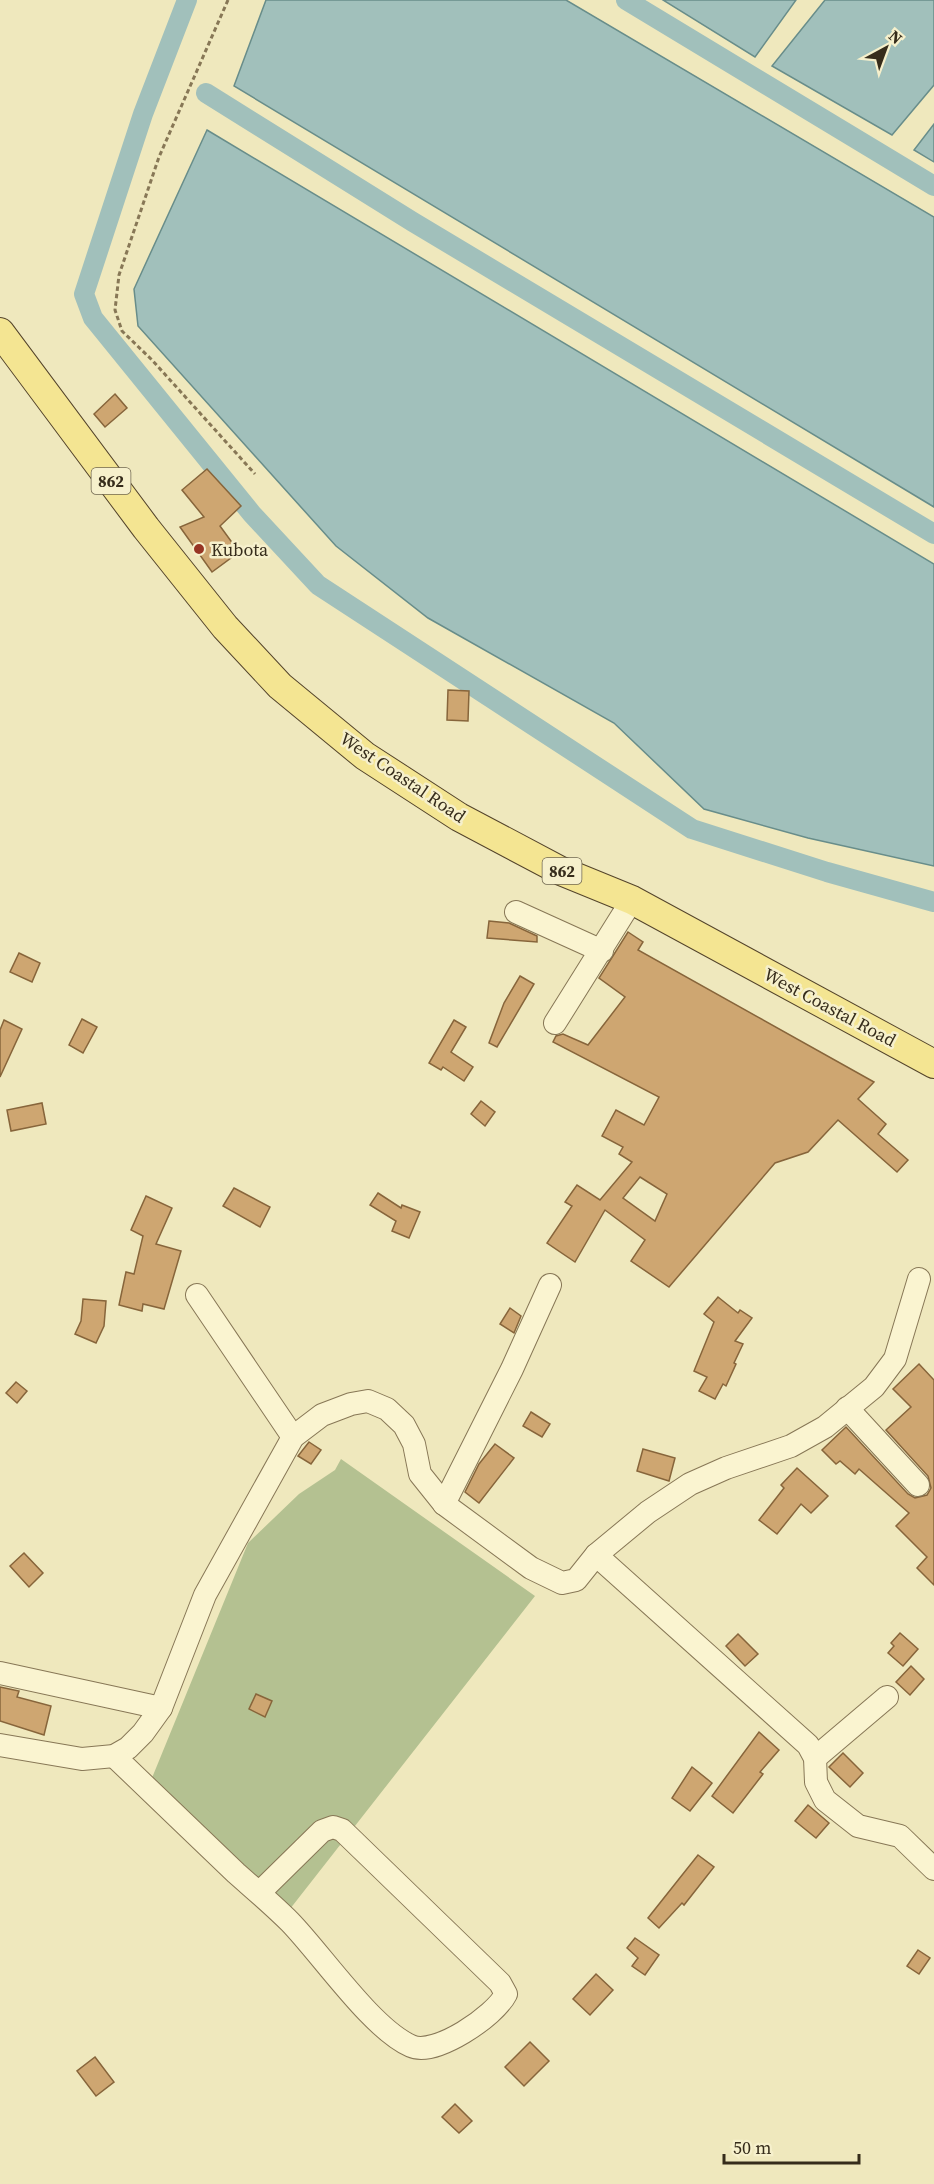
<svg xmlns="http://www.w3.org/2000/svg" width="934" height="2184" font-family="'Source Serif 4',serif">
  <rect width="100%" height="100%" fill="#efe8bd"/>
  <path fill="#b4c191" d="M341,1459L535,1596L279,1923L145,1795L248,1543L299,1494L335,1470Z"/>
  <g fill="#a1c0bb" stroke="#688d8a" stroke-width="1.5">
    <path d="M266,0H566L934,217V507L234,86Z"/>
    <path d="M663,0H796L755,57Z"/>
    <path d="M825,0H934V85L892,135L772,66Z"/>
    <path d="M934,124V162L914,150Z"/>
    <path d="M207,130L934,564V866L808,838L704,809L614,723L428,618L336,546L138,326L134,289Z"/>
  </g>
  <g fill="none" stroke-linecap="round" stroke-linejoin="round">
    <g stroke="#a1c0bb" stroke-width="20">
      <path d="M187,0L143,114L84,294L93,318L252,514L318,585L692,829L827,872L934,902"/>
      <path d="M626,0L934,186"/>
      <path d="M206,93L413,222L934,534"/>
    </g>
  </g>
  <g fill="#cea671" stroke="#87653b" stroke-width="1.5" fill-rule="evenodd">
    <path d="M115,394L127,408L105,427L94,414Z"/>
    <path d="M207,469L241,506L220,526L239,552L212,572L180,527L204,517L182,490Z"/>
    <path d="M448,690L469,691L468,721L447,720Z"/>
    <path d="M489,921L509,923L537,936V942L487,938Z"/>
    <path d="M628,932L643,942L638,950L874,1082L858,1099L886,1124L878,1134L908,1160L897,1172L838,1120L808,1152L775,1163L669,1287L631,1261L645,1240L605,1210L575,1262L547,1243L572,1206L565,1202L577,1185L600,1200L632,1162L619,1154L623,1147L602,1136L616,1110L644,1125L659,1097L553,1042L556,1036L563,1034L588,1045L625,997L599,978ZM640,1177L667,1194L655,1221L623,1198Z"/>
    <path d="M19,953L40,963L32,982L10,972Z"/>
    <path d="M520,976L534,984L497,1047L489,1043L504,1003Z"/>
    <path d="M82,1019L97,1027L83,1053L69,1045Z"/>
    <path d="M4,1020L22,1029L0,1077V1030Z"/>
    <path d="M454,1020L466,1027L451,1052L473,1067L464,1081L443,1067L441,1070L429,1063Z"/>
    <path d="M481,1101L495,1112L485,1126L471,1114Z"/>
    <path d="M42,1103L46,1124L11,1131L7,1110Z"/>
    <path d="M234,1188L270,1207L260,1227L223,1206Z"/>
    <path d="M378,1193L401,1208L402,1205L420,1212L409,1238L392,1231L396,1221L370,1205Z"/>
    <path d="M146,1196L172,1208L156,1244L181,1251L164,1309L143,1304L142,1311L119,1305L126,1272L134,1274L143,1236L131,1230Z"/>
    <path d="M718,1297L738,1313L740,1310L752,1318L735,1341L743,1344L734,1363L736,1364L726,1386L723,1384L715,1399L699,1391L707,1377L694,1371L714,1322L704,1314Z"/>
    <path d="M83,1299L106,1301L104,1326L96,1343L75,1334L81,1321Z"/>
    <path d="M510,1308L521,1316L514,1333L500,1324Z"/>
    <path d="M919,1364L934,1380V1585L917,1568L927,1557L896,1526L909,1513L859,1469L855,1474L840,1461L836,1464L822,1450L846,1427L908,1494L915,1498L927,1495L931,1488L928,1476L886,1430L911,1407L893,1389Z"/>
    <path d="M16,1382L27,1391L17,1403L6,1393Z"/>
    <path d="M531,1412L550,1424L542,1437L523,1426Z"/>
    <path d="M309,1442L321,1450L311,1464L298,1456Z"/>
    <path d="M495,1444L514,1458L479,1503L465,1492L479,1464Z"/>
    <path d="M643,1449L675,1458L669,1481L637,1471Z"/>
    <path d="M797,1468L828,1496L811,1513L801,1504L777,1534L759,1520L784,1488L781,1485Z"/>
    <path d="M24,1553L43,1573L29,1587L10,1566Z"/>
    <path d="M900,1633L918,1649L903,1666L888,1653L894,1646L891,1643Z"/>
    <path d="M738,1634L758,1654L745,1666L726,1646Z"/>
    <path d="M911,1666L924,1679L910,1695L896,1682Z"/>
    <path d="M0,1687L19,1691L17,1697L51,1706L44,1735L0,1721Z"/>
    <path d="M256,1694L272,1701L265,1717L249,1709Z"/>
    <path d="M759,1732L779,1750L760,1772L763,1774L733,1813L712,1796Z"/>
    <path d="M843,1753L863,1773L850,1787L829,1767Z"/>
    <path d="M692,1767L712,1783L690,1811L672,1798Z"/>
    <path d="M808,1805L829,1823L816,1838L795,1821Z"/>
    <path d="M698,1855L714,1867L684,1905L682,1903L659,1928L648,1918Z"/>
    <path d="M635,1938L659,1955L645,1975L632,1966L638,1958L627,1948Z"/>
    <path d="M918,1950L930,1958L919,1974L907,1966Z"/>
    <path d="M596,1974L613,1990L590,2015L573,1999Z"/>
    <path d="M530,2042L549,2061L524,2086L505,2067Z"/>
    <path d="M95,2057L114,2082L96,2096L77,2071Z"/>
    <path d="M455,2104L472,2121L459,2133L442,2117Z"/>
  </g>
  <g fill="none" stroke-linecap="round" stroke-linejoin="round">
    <g stroke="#877756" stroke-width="24">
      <g id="minor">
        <path d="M516,912L602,951"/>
        <path d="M555,1023L632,900"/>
        <path d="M197,1295L293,1437"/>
        <path d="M847,1408L918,1485"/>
        <path d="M444,1504L512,1369L550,1285"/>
        <path d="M596,1555L808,1745L815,1758L816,1782L825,1800L858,1826L900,1836L934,1869"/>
        <path d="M0,1673L161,1708"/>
        <path d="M0,1745L82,1759L114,1756L128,1748L143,1733L161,1708L205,1595L293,1437L322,1415L351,1404L368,1401L387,1409L404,1425L414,1444L420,1474L444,1504L531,1568L562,1583L576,1580L596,1555L648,1512L690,1484L726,1468L791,1446L825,1427L874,1387L895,1359L919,1279"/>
        <path d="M114,1756C155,1795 195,1834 236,1873C254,1889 273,1905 290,1922C322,1955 372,2029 411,2046C435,2057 495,2016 506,1994L500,1983L342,1830L333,1827L322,1831L259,1893"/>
        <path d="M815,1758L887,1697"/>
      </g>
    </g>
    <g stroke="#54442b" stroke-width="30">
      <path id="major" d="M0,332L146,528L225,627L280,686L365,756L459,817L561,871L632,900L934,1064"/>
    </g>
    <path stroke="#877756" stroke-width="3" stroke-dasharray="4.5 3" stroke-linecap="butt" d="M228,0L159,157L119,275L115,310L122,331L152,360L255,474"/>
    <use href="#minor" stroke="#faf4d0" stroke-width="22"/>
    <use href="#major" stroke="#f4e592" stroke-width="28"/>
  </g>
  <circle fill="#973524" stroke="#f6f0cc" stroke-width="2" cx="199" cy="549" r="6"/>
  <g text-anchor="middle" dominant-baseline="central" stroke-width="5" stroke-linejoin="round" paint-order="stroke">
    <g fill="#f6f0cc" stroke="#706750" stroke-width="1.5">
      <rect x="91.5" y="468" width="39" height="26" rx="4.5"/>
      <rect x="542.5" y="858" width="39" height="26" rx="4.5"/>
    </g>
    <g font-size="16" font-weight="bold" fill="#362c1b">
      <text x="111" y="481">862</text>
      <text x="562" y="871">862</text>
    </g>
    <g font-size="18" fill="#362c1b" stroke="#f6f0cc" text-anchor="start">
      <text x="211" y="549">Kubota</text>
    </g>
    <g font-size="18" fill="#362c1b" stroke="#f6f0cc">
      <text transform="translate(403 777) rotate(34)">West Coastal Road</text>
      <text transform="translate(830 1007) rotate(28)">West Coastal Road</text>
    </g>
  </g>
  <g transform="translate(886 48) rotate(41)" stroke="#f6f0cc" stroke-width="4.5" paint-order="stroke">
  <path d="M0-4.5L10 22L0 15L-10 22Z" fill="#362c1b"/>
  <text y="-9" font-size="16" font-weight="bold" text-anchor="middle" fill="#362c1b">N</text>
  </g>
  <path d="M724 2154v9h135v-9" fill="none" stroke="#362c1b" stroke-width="3"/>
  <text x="733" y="2154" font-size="18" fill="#362c1b" stroke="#f6f0cc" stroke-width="4.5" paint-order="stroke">50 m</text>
</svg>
